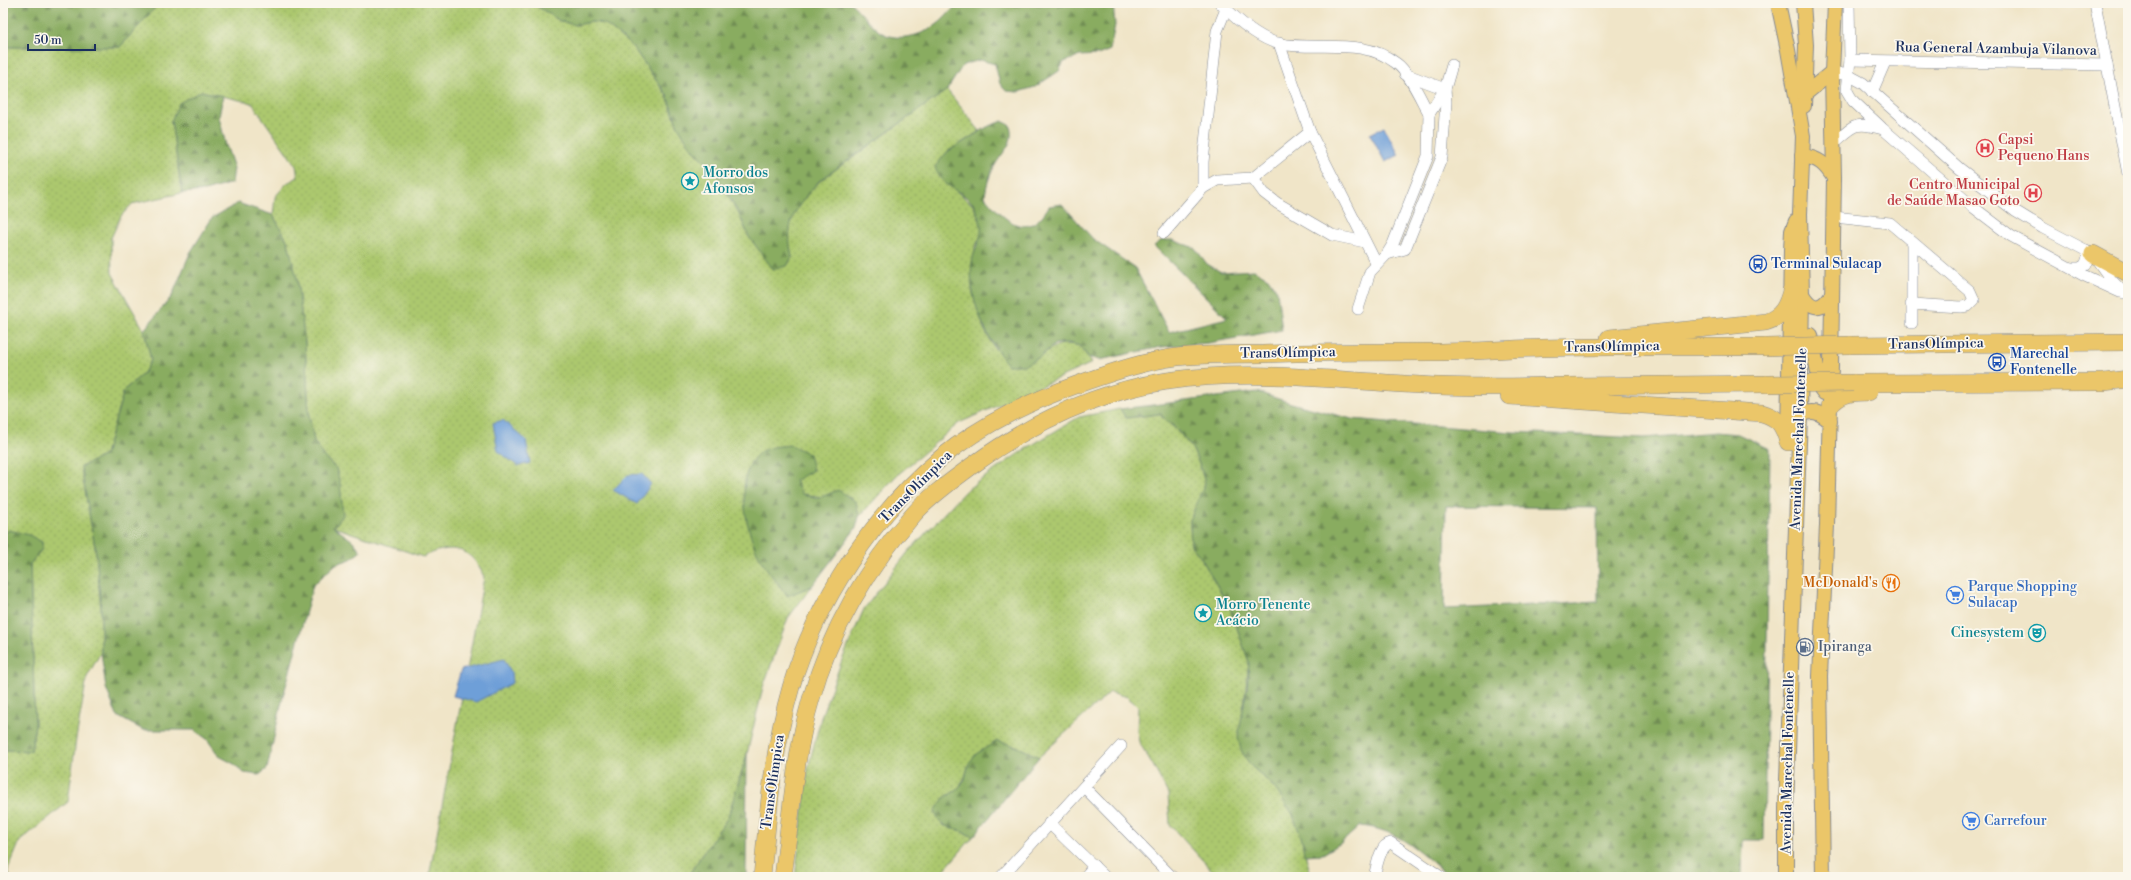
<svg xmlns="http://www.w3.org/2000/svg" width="2131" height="880" font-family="'Libre Bodoni',serif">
  <defs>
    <pattern id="grass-dots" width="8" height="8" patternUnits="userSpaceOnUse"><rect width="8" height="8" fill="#acc86e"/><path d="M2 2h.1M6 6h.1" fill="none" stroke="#93ac62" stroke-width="1.8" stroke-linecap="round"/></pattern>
    <pattern id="forest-firs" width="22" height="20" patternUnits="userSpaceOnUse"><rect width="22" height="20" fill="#89ac61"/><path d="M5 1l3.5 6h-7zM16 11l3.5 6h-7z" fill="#6f8c53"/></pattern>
  </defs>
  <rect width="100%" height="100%" fill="#fbf7ec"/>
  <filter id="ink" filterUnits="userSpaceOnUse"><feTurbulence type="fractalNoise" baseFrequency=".025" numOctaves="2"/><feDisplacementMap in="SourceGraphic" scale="8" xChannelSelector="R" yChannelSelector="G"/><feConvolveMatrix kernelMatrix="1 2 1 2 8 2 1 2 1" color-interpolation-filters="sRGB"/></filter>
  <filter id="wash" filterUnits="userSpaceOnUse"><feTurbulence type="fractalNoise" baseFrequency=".012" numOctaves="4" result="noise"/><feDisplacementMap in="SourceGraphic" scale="16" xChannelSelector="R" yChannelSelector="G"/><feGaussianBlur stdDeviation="0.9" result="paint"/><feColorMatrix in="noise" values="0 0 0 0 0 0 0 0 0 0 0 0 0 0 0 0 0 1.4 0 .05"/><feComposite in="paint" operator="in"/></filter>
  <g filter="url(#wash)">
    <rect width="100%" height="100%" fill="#f0e5c8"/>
    <g fill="url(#grass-dots)" stroke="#647c66">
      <path d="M159,3H532L560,21L575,25L592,22L605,24L632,46L667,96L677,124L697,154L713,169L739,214L749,237L787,266L792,257L788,241L791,217L802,200L821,180L947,90L980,131L947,152L938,176L973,205L981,222L982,234L975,247L972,290L984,329L995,349L1040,357C1056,344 1060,342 1080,346L1092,363L959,423L895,477L859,517L856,502L802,494L795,481L791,445L777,581L787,595L812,586L788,618L763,687L747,754L728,817L687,877H429L484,577C471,546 451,543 423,557L334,527L336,468L323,456L314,441L309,415L305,343L288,242L273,215L275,197L287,183L298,177L296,166L252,103L201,91L171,121L182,193L132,204L121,216L111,238L112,273L144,330L151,360L144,373L124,390L105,455L81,467L96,553L101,609V652L87,677L76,739L68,802L20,841L8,870L10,877H3V750L31,751L35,725L30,564L42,549V542L9,530L3,535V47H120Z"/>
      <path d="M1120,409L1126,418L1159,414L1178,431L1192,448L1200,466L1205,483L1190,520L1191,546L1200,556L1230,608L1249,662L1243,712L1250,765C1267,780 1285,796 1295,818C1303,837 1305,858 1312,877H1218L1170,825L1168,794L1153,765L1139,742L1137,731L1138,706L1127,697L1110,692L1039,757L1016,746L969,763C964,782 962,788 944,798L942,825L958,829L973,837L938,877H795L808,768L822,714L842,660L864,609L908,552L965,491L1022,451L1079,417Z"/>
    </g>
    <g fill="url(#forest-firs)" stroke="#526e60" fill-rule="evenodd">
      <path d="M3,3H159L120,47H3Z"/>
      <path d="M532,3H851C860,11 873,28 882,33C900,43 926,34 940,22C947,16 952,8 960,3H1113L1115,25L1110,50L1098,55L1080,56L1064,62L1059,71L1035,87L1018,92L1006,91L1000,84L995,64L980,60L963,65L947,90L819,181C796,208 784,220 792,257L787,266L773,269L749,237L739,214L713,169L697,154L685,138L677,124L667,95L632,46L605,24L592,22L575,25L560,21Z"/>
      <path d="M201,91L223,96L219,117L226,145L234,168L232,183L205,191L182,193L171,121L179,103Z"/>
      <path d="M1002,121L1010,125C1015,145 1003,150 994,167C989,177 986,186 985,197C1005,221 1028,243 1049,206L1062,204L1093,239L1135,268L1169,332L1227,318L1154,246L1162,240H1172L1195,248L1207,264L1221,272L1254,270L1268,278L1277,291L1282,330L1208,343L1161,347L1099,360L1088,357L1080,346L1068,343L1055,344L1040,357L1025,365H1008C986,338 967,298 972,262C974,248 985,235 980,221C979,216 976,209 973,204C961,189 941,188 935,167L947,152L987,127Z"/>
      <path d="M238,203L273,215L288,242L297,279L305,343L309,415L314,441L323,456L336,468L340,483L343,515L334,527L353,541L361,551L351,559L336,564L313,585L283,697L267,769L259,775L244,773L234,764L219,756L207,739L194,730H143L117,716L106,688L101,652V609L96,553L81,467L105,455L124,390L144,373L151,360L144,330L172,296L190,253L212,218Z"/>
      <path d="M1257,392L1291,403L1352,419L1512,432L1644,438L1716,432L1738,434L1770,449L1764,840H1743L1742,877H1449C1422,853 1398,829 1360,826L1341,843L1323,854L1304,855L1302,839L1292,813L1273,786L1250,765L1241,750L1238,737L1247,688L1249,662L1230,608L1200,556L1191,546L1190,520L1205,483L1200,466L1192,448L1178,431L1159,414L1126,418L1120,409ZM1446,506L1597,508L1598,602L1444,609Z"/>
      <path d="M791,445L809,454L813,470L795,481L802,494L819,498L838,490L856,502L859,517L856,528L812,586L787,596C778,583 767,571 760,558C745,532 731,464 766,449C773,446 783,446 791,445Z"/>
      <path d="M9,530L29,535L42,542V549L30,564L35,725L31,751L3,750V535Z"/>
      <path d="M997,741L1016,746L1039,757L973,837C969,835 964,832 959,830C945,824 940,829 935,811L944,798L955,791L964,782L969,763L976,754Z"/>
      <path d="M747,754L746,877H687L728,817Z"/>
    </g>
    <g fill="#6e9fd8" stroke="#44679b">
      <path d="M1384,127L1399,155L1385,162L1370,134Z"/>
      <path d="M503,420L526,440L530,463L518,466L498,451L493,423Z"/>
      <path d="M642,474L651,484L637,504L613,490L628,475Z"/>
      <path d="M504,659L511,672L512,683L476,702L453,696L461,670Z"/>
    </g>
  </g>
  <g filter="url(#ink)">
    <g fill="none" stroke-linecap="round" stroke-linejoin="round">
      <g stroke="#868a93" stroke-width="12">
        <g id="minor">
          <path d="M1220,3C1235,18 1259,39 1280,44C1319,51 1362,37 1396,63C1409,72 1421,100 1429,114"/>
          <path d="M1849,3L1850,60L1847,91L1853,101L1881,127"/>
          <path d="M2095,3L2128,174"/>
          <path d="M1279,43L1310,132L1376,263"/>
          <path d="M1850,60L2107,65"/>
          <path d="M1832,72L1848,75L1863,83L1959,168L2015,211L2043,228L2093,254L2112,281L2124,293"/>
          <path d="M1405,74L1445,89"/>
          <path d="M1872,92L1885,62"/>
          <path d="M1834,143C1855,125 1855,121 1883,129L1973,207L2011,236L2083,275L2120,292"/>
          <path d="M1253,178L1264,193L1277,203L1332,235L1365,242"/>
          <path d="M1203,188V162L1217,31L1226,9"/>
          <path d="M1834,217L1890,223L1970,291L1974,300L1968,306L1961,307L1911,304"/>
          <path d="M1164,233L1203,188L1217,180L1253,178L1310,132"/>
          <path d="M1387,254L1405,249L1442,157L1446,102L1445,89"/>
          <path d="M2072,268H2080L2085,265L2088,258L2086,250"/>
          <path d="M1358,309L1370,272L1387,254L1393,244L1428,156L1429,114L1445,89L1452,65"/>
          <path d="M1912,323V244"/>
          <path d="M1084,787L1172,877"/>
          <path d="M1049,823L1105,877"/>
          <path d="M1001,877L1121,746"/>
          <path d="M1085,877L1094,866"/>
          <path d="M1374,877C1377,867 1379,845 1391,843L1441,877"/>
        </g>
      </g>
      <g stroke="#868a93" stroke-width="16">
        <g id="major">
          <path d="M1778,3L1788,50L1803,136L1800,214L1802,294L1800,415L1786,808V877"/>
          <path d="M1803,3L1806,45L1804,106"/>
          <path d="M1805,94L1832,72"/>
          <path d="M1802,156C1819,158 1825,164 1834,178"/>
          <path d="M1802,294C1812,311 1822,310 1832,294"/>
          <path d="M1811,335L1821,389L1824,393"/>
          <path d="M1800,415C1813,409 1819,412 1830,421"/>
          <path d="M1788,440L1791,250L1792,231L1796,221"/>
          <path d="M1823,877L1820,676L1827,525L1831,365L1834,178L1832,72L1835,3"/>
        </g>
      </g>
      <g stroke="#868a93" stroke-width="18">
        <g id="highway">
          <path d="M2093,254L2128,273"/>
          <path d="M1609,338L1766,322C1782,317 1787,306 1791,291"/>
          <path d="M1849,345L2128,342"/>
          <path d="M1853,383L2104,382L2128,379"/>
          <path d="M1509,396L1762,413C1779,418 1783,425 1788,442"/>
          <path d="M1830,406C1841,393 1852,392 1869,392"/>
          <path d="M762,877C768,813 773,749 791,687C816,602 873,515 941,458C984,422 1036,399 1087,381C1116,371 1146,361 1177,357C1205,354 1234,354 1263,354C1320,352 1378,352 1435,352C1471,352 1506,349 1541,348C1616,346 1691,347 1766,347"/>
          <path d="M783,877C791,817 794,757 811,699C830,631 867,567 914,514C931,495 953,480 973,465C1031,423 1096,392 1167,381C1257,368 1347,382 1438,386C1481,388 1524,386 1567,386C1634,385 1700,385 1767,384"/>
        </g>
      </g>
      <use href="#minor" stroke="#fff" stroke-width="11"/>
      <use href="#major" stroke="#ebc669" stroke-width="14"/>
      <use href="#highway" stroke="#ebc669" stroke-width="17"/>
      <g stroke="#868a93" stroke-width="18" stroke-linecap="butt">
        <g id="highway-bridge">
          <path d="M1766,347L1849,345"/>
          <path d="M1767,384L1853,383"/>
        </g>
      </g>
      <use href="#highway-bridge" stroke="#ebc669" stroke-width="17"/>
    </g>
  </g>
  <defs>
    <g id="hospital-ring" transform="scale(0.9)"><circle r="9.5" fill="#fbf7ec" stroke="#e0444e" stroke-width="1.5"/><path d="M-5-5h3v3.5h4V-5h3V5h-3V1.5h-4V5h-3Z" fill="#e0444e"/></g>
    <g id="sight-ring" transform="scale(0.9)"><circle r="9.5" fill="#fbf7ec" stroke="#0f9aa8" stroke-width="1.5"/><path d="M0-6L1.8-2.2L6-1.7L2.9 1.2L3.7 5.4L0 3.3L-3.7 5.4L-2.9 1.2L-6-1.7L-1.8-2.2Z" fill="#0f9aa8"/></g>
    <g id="bus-ring" transform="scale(0.9)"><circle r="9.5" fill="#fbf7ec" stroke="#1a4fb4" stroke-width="1.5"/><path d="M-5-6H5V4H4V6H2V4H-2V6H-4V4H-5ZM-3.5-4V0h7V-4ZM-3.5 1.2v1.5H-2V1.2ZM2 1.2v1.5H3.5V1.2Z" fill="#1a4fb4"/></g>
    <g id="restaurant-ring" transform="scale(0.9)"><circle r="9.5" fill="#fbf7ec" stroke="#e8710a" stroke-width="1.5"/><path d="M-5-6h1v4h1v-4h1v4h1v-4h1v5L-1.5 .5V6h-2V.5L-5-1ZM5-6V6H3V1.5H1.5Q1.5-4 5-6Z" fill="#e8710a"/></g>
    <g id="supermarket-ring" transform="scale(0.9)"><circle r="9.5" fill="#fbf7ec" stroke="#3f7fe0" stroke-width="1.5"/><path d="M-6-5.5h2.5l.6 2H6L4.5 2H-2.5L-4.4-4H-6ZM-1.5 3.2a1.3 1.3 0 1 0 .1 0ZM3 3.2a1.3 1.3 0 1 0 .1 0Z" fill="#3f7fe0"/></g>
    <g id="theatre-ring" transform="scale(0.9)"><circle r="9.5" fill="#fbf7ec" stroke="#0f9aa8" stroke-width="1.5"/><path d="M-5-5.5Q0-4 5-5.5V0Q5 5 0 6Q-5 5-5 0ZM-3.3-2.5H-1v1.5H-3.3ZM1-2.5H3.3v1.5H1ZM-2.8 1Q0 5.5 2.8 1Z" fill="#0f9aa8"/></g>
    <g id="fuel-ring" transform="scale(0.9)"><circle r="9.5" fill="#fbf7ec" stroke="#5c6f8a" stroke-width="1.5"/><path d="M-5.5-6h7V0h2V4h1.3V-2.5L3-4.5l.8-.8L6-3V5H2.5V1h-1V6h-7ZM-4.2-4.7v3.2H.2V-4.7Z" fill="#5c6f8a"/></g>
  </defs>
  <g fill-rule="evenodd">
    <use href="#hospital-ring" x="1985" y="148"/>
    <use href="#sight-ring" x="690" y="181"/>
    <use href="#hospital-ring" x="2033" y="193"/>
    <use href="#bus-ring" x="1758" y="264"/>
    <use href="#bus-ring" x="1997" y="362"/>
    <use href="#restaurant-ring" x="1891" y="583"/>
    <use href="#supermarket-ring" x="1955" y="595"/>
    <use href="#sight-ring" x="1203" y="613"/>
    <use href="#theatre-ring" x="2037" y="633"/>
    <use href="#fuel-ring" x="1805" y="647"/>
    <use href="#supermarket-ring" x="1971" y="821"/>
  </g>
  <g text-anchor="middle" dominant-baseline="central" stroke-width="3.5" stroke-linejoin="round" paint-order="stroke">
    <g font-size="14" fill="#1b2f5e" stroke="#fbf7ec">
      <text transform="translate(1996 49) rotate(1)">Rua General Azambuja Vilanova</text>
      <text transform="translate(1936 344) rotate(-1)">TransOlímpica</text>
      <text transform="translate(1612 347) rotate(-1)">TransOlímpica</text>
      <text transform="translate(1288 353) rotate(-1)">TransOlímpica</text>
      <text transform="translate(1799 439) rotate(-88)">Avenida Marechal Fontenelle</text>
      <text transform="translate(916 487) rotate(-45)">TransOlímpica</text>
      <text transform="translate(1788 763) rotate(-89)">Avenida Marechal Fontenelle</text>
      <text transform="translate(773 782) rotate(-82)">TransOlímpica</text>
    </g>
    <g font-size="14" fill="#be3a42" stroke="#fbf7ec" text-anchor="start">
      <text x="1998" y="140">Capsi<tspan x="1998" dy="16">Pequeno Hans</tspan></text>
      <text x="2020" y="185" text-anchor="end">Centro Municipal<tspan x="2020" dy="16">de Saúde Masao Goto</tspan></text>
    </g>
    <g font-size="14" fill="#0d838f" stroke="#fbf7ec" text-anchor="start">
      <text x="703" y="173">Morro dos<tspan x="703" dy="16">Afonsos</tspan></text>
      <text x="1216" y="605">Morro Tenente<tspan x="1216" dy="16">Acácio</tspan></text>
      <text x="2024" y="633" text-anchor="end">Cinesystem</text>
    </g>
    <g font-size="14" fill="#164399" stroke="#fbf7ec" text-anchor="start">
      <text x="1771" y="264">Terminal Sulacap</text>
      <text x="2010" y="354">Marechal<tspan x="2010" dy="16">Fontenelle</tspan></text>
    </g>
    <g font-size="14" fill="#c56008" stroke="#fbf7ec" text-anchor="end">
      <text x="1878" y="583">McDonald's</text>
    </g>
    <g font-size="14" fill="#366cbe" stroke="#fbf7ec" text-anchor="start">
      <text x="1968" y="587">Parque Shopping<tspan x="1968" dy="16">Sulacap</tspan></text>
      <text x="1984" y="821">Carrefour</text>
    </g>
    <g font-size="14" fill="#4e5e75" stroke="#fbf7ec" text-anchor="start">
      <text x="1818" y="647">Ipiranga</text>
    </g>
  </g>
  <rect width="2131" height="880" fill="none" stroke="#fbf7ec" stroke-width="16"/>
  <path d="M28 44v6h67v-6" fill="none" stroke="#1b2f5e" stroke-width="2"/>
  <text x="34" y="44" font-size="12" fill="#1b2f5e" stroke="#fbf7ec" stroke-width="3" paint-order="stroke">50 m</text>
</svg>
